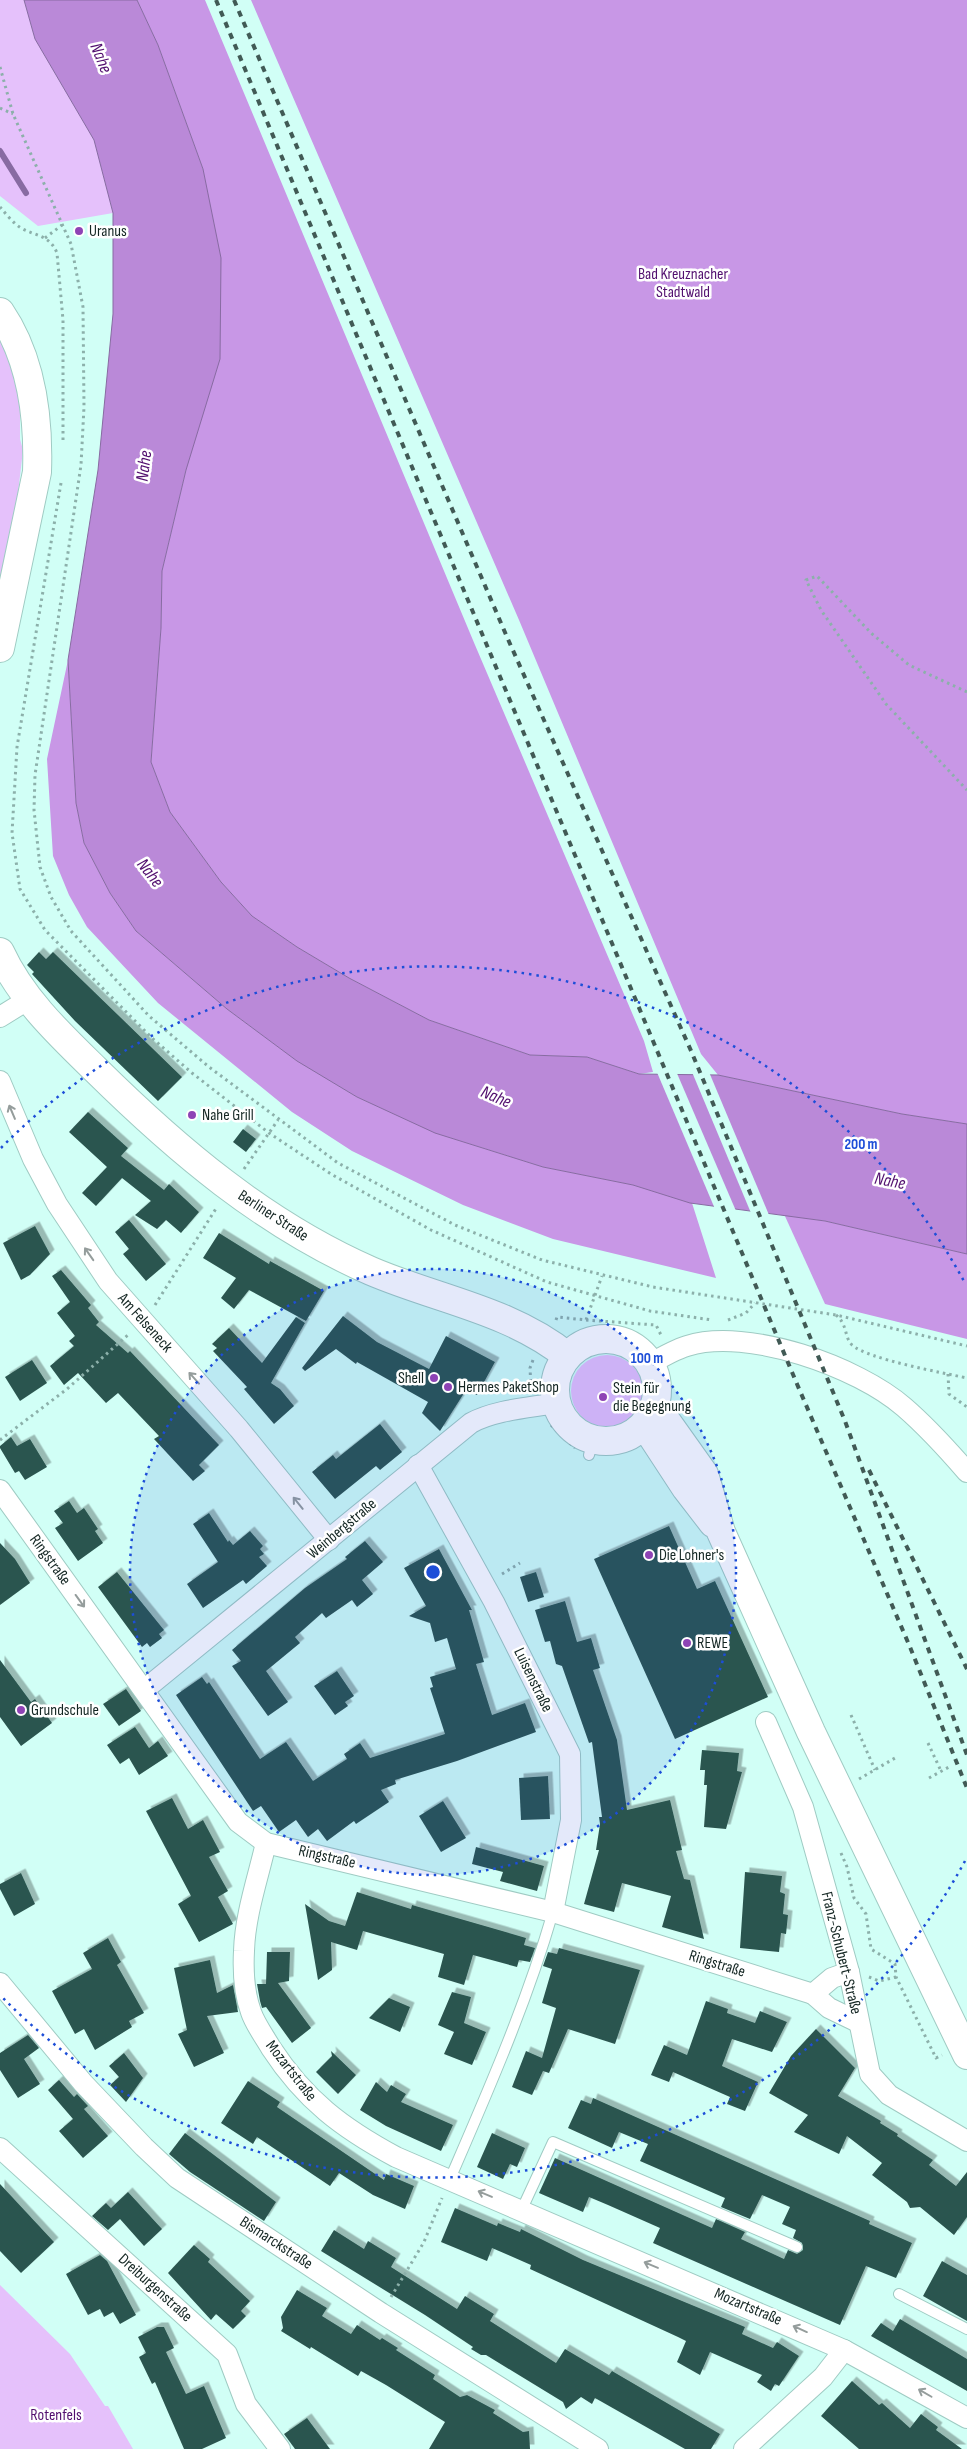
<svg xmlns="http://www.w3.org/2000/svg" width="967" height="2449" font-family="'Sofia Sans Condensed',sans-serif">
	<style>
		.green { fill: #e5c1fb }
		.forest { fill: #c897e6 }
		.water { fill: #ba89d8; stroke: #886ba2 }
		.pier { fill: #d1fff6 }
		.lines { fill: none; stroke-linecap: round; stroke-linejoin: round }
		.stream { stroke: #886ba2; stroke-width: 6 }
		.building { fill: #2c554f; filter: url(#shadow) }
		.lane-casing { stroke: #9fcbc3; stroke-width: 12 }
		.street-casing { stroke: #9fcbc3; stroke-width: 22 }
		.primary-casing { stroke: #9fcbc3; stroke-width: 30 }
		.path { stroke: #8cb0aa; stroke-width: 3; stroke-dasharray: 2.5 4; stroke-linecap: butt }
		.lane { stroke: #fff; stroke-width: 10 }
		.street { stroke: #fff; stroke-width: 20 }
		.primary { stroke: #fff; stroke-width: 28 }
		.rail { stroke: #415a55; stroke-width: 4; stroke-dasharray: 6 6; stroke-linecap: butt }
		.oneway { stroke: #959d9c }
		.ring { fill: none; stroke: #1d4ed8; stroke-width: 2.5; stroke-dasharray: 2.5 5 }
		.poi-dot { fill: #8e43b5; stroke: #fff; stroke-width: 2 }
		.labels { text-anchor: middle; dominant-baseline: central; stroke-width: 5; stroke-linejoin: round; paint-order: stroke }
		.poi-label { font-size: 16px; fill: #142623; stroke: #fff; text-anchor: start }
		.park-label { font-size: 16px; fill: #52106f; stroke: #fff }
		.street-label { font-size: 16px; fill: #142623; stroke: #fff }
		.water-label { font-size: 18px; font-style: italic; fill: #52106f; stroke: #fff }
		.centre { fill: #1d4ed8; stroke: #fff; stroke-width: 2.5 }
		.ring-label { font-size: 15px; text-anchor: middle; font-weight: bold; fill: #1d4ed8; stroke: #fff; stroke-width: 5; stroke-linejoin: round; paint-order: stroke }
	</style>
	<defs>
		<filter id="shadow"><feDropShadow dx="4.5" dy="-4.5" stdDeviation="0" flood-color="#0004"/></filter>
	</defs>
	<rect width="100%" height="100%" fill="#d1fff6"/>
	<!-- green -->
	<g class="green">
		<polygon points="0,0 24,0 35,39 94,140 113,213 38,226 0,196"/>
		<polygon points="0,335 20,384 20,439 23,450 15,519 0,601"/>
		<circle cx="607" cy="1391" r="36"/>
		<polygon points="0,2285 70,2354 105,2406 108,2406 133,2449 0,2449"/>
	</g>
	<!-- forest -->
	<g class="forest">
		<polygon points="137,0 205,0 475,645 644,1041 653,1072 639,1074 587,1057 530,1055 429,1020 349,978 297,947 252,916 221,882 170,812 151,762 161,628 162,571 186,470 203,169 158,45"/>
		<polygon points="251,0 967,0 967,1124 902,1114 718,1075 701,1054 519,620"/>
		<polygon points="68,660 76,803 84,843 110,893 136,931 227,1009 296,1060 357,1097 437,1133 543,1167 634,1185 692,1203 716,1278 553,1239 463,1205 352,1151 292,1112 158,1003 87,927 69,895 53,856 47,759"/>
		<polygon points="784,1214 825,1221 967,1254 967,1339 825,1304"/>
	</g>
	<!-- water -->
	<polygon class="water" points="24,0 137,0 158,45 203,169 221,258 220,359 186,470 162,571 161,628 151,762 170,812 221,882 252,916 297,947 349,978 429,1020 530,1055 587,1057 639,1074 718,1075 902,1114 967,1124 967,1254 825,1221 690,1203 633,1185 543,1167 435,1133 357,1097 297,1061 227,1009 136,931 110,893 84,843 76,803 68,660 98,470 113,314 113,213 94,140 35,39"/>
	<!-- pier -->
	<g class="pier">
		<polygon points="656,1070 676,1071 736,1211 715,1209"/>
		<polygon points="692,1072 709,1072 769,1215 751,1213"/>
	</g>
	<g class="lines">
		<!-- stream -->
		<polyline class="stream" points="0,151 26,193"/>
	</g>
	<!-- building -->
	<g class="building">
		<polygon points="39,952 46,959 53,952 182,1077 158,1101 75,1021 32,974 34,972 27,965"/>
		<polygon points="88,1112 128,1148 121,1156 164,1190 169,1184 199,1212 181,1233 166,1220 157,1229 135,1215 151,1201 122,1178 96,1206 82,1193 107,1167 69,1132"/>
		<polygon points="243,1129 256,1139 246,1152 233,1142"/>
		<polygon points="129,1220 166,1264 146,1281 123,1254 129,1249 115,1232"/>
		<polygon points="35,1226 50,1254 30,1275 21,1280 3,1243"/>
		<polygon points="219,1233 269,1264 270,1261 324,1291 306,1321 249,1290 234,1309 221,1298 236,1278 203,1258"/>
		<polygon points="61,1270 91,1305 88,1308 99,1322 96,1325 128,1353 130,1351 219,1445 199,1465 205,1471 193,1481 154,1439 159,1436 118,1393 106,1403 78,1373 64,1385 50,1366 74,1346 69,1341 75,1336 57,1313 70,1302 52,1276"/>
		<polygon points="343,1316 377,1342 429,1369 446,1336 495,1362 477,1395 466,1390 440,1431 422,1413 428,1402 357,1362 356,1364 336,1349 305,1371 302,1368"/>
		<polygon points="296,1317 305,1323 271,1383 280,1389 294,1406 274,1424 244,1389 247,1387 213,1351 217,1348 212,1344 229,1328 262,1363"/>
		<polygon points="32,1360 47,1383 20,1401 5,1377"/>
		<polygon points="380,1424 402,1452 380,1470 376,1466 335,1499 312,1472 333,1455 336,1459"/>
		<polygon points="11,1437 17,1446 30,1439 47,1467 25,1480 19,1471 15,1473 0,1448 0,1446"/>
		<polygon points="69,1501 77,1513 84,1508 98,1529 95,1531 103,1543 78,1561 55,1528 63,1523 54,1511"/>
		<polygon points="209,1513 228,1542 229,1540 233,1545 250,1531 263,1546 260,1549 264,1554 259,1557 267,1566 246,1584 243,1580 203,1608 187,1584 218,1562 193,1524"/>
		<polygon points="669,1526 697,1589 715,1581 768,1697 675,1739 594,1559"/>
		<polygon points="365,1541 383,1562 362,1580 373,1594 357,1607 352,1600 326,1618 322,1613 295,1637 300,1643 266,1671 288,1702 268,1716 232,1666 241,1661 232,1650 305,1588 347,1559 345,1557"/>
		<polygon points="0,1543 15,1559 30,1583 0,1605"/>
		<polygon points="439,1549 472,1610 469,1610 484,1662 476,1664 492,1715 525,1703 536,1732 457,1761 395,1780 396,1784 381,1790 389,1802 356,1824 354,1821 327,1841 318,1829 308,1837 296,1820 279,1832 261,1806 253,1811 176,1695 202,1677 207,1684 209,1682 260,1759 286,1742 313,1781 347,1759 344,1754 360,1743 370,1758 445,1734 430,1688 433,1687 430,1677 456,1669 447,1638 435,1642 430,1623 409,1616 426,1606 404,1568"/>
		<polygon points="117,1572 164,1630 159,1634 162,1638 150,1647 147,1643 142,1647 98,1587"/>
		<polygon points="536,1572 544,1597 528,1602 520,1577"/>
		<polygon points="565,1601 577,1642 591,1638 600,1668 593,1670 617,1740 627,1810 670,1800 682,1850 676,1851 684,1879 690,1880 704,1939 662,1927 671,1896 622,1883 614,1912 584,1904 599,1850 596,1850 600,1824 599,1817 602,1817 592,1742 589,1743 562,1666 556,1664 550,1641 545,1642 535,1610"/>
		<polygon points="0,1660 31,1702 35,1699 52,1723 21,1746 0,1717"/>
		<polygon points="337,1671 354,1696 345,1702 348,1706 335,1715 314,1686"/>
		<polygon points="126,1689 141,1711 119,1726 103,1704"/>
		<polygon points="135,1727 149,1748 158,1741 168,1756 139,1775 129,1758 120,1764 107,1745"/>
		<polygon points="702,1750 739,1753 737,1771 742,1772 726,1829 704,1827 707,1785 704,1785 705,1770 700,1770"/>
		<polygon points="548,1776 550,1819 521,1820 519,1778"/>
		<polygon points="172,1798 188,1829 203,1820 220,1852 209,1857 228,1891 218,1897 233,1924 199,1942 178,1904 191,1896 146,1811"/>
		<polygon points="443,1801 466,1838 441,1852 419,1816"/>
		<polygon points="476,1847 544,1866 537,1891 500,1881 503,1872 472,1864"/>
		<polygon points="745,1872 782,1876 780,1892 785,1894 783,1914 788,1915 786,1934 781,1933 779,1952 740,1948"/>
		<polygon points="21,1873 35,1904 14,1916 0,1889 0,1884"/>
		<polygon points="357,1892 411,1909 412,1905 526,1938 524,1945 535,1948 530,1962 519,1960 517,1967 473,1955 464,1985 438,1977 444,1954 363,1931 357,1950 331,1942 332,1970 318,1980 305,1904 329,1921 345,1926"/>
		<polygon points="108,1938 121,1962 117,1965 144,2013 129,2021 132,2027 95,2050 84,2029 75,2034 52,1991 92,1969 83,1953"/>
		<polygon points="559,1948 640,1970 615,2044 568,2029 549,2073 543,2071 532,2095 512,2087 526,2051 542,2058 556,2008 542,2003 552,1969 543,1966 548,1952 557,1954"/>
		<polygon points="267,1952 290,1952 289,1981 278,1983 311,2028 292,2043 266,2007 262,2008 260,2001 257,1984 266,1984"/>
		<polygon points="210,1960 217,1993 233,1985 238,2012 207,2016 224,2053 194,2067 178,2034 187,2030 174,1968"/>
		<polygon points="452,1992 471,1997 464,2023 486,2032 472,2065 444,2054 454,2032 438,2025"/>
		<polygon points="389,1998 410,2007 400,2032 369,2018"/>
		<polygon points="706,2001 728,2009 727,2013 755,2023 760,2011 787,2022 772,2052 732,2039 722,2066 758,2082 745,2111 727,2104 730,2097 673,2072 669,2082 651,2075 664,2045 687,2055"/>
		<polygon points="816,2029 855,2068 838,2096 881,2121 880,2123 898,2134 897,2136 933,2160 929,2165 956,2186 967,2172 967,2217 954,2235 920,2207 910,2208 907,2202 872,2175 882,2163 847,2136 839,2154 794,2132 808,2115 769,2093 791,2056"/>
		<polygon points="28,2035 39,2048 24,2059 40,2084 18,2098 0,2070 0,2053"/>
		<polygon points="331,2051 356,2075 338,2094 316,2072 332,2056"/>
		<polygon points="124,2053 143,2078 126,2102 110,2085 119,2077 109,2066"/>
		<polygon points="59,2080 74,2097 77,2094 88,2106 84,2109 108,2136 83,2158 59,2131 73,2119 48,2090"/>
		<polygon points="248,2081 280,2102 277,2107 384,2180 386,2174 414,2186 405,2209 373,2195 339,2173 330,2186 257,2137 253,2144 221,2123"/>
		<polygon points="376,2082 387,2092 391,2085 406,2094 401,2102 453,2125 441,2151 386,2126 360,2110"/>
		<polygon points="593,2098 870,2221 869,2224 912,2243 896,2278 866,2266 840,2325 653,2243 660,2228 608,2205 589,2197 583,2212 539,2193 555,2158 712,2228 716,2219 745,2232 741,2239 784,2259 788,2250 797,2254 803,2250 802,2243 793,2238 796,2230 782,2224 790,2207 762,2195 750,2219 721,2207 725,2198 640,2161 648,2144 619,2132 612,2148 568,2128 581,2100 591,2104"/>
		<polygon points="185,2133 276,2202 264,2221 190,2172 169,2154"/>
		<polygon points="492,2133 525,2148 517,2167 510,2164 503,2179 477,2167"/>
		<polygon points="0,2184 54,2242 21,2273 0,2251"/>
		<polygon points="128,2192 162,2229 144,2246 120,2219 108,2230 92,2216 106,2203 111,2208"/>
		<polygon points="455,2208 497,2226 498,2223 520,2232 521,2229 583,2260 745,2327 742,2334 773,2348 777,2342 799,2356 779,2386 775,2384 771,2391 757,2382 762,2375 710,2352 700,2375 677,2362 686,2341 678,2337 530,2269 531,2265 492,2248 487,2261 441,2242"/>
		<polygon points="334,2230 364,2249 368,2241 396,2258 391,2267 457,2309 465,2296 494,2314 490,2321 556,2363 565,2349 609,2375 612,2371 720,2434 711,2449 685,2449 595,2398 592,2404 581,2397 566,2409 563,2402 486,2355 481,2355 471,2349 473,2347 425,2315 321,2251"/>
		<polygon points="194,2245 210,2259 208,2262 250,2301 241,2311 246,2316 233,2329 216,2314 211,2320 168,2273"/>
		<polygon points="100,2255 107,2261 136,2315 120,2324 113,2312 104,2317 100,2309 88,2315 66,2274"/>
		<polygon points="942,2261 967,2275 967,2321 923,2296"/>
		<polygon points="297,2290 327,2308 322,2316 351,2334 357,2325 380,2340 382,2338 398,2348 396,2350 435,2375 433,2379 460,2397 467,2395 495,2410 493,2413 523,2432 529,2431 530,2449 429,2449 445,2422 386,2385 361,2371 358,2376 311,2347 310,2349 281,2331 283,2328 281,2317"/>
		<polygon points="900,2319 967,2359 967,2391 871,2336 881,2323 893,2331"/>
		<polygon points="157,2327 164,2327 174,2348 166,2352 186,2394 204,2386 226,2438 202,2449 184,2449 155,2382 152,2384 139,2357 146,2353 138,2337"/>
		<polygon points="852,2381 879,2405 882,2403 910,2428 921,2414 938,2427 936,2430 962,2449 859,2449 821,2416"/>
		<polygon points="307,2418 330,2449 295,2449 284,2434"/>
	</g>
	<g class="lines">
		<defs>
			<g id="lane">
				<polyline points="589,1455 593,1440"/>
				<path d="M450 2179C488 2091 526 2005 553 1912"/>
				<polyline points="522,2209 553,2142 797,2247"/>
				<polyline points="899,2294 967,2329"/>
			</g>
			<g id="street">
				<polyline points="0,1017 29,999"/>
				<polyline points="0,1081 33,1159 57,1204 108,1281 239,1429 329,1540"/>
				<path d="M650 1364C662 1357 674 1350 687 1346 748 1327 858 1367 904 1407 926 1426 948 1450 967 1472"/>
				<polyline points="418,1465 494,1602 570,1754 571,1820 553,1912"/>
				<polyline points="0,1490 238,1822 266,1843 553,1912 813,1994"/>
				<path d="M144 1690 471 1423C495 1410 528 1408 556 1403"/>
				<polyline points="766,1722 803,1807 849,1972 870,2074 889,2095 967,2141"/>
				<path d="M266 1843C258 1878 245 1915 244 1951 243 1970 244 1993 251 2012 255 2024 264 2036 271 2048 305 2100 342 2128 396 2157L844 2350 967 2418"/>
				<polyline points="849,1972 832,1978 813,1994 829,2008 858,2022"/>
				<polyline points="0,1983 83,2083 144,2147 177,2178 381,2313 598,2449"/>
				<polyline points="0,2148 227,2354 246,2404 280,2449"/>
				<polyline points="744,2449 823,2377 844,2350"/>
			</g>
			<g id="primary">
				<path d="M0 312C32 359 39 416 37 472L0 648"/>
				<path d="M0 952C21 998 59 1034 95 1069 177 1150 264 1224 371 1271 436 1299 510 1310 567 1356"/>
				<circle cx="606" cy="1390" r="51"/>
				<polyline points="655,1405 704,1474 721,1532 811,1732 967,2055"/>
				<polyline points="642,1427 652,1436 686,1488 713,1523"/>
			</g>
		</defs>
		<!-- lane casing -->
		<use href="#lane" class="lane-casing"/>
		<!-- street casing -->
		<use href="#street" class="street-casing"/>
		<!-- primary casing -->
		<use href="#primary" class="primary-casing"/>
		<!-- path -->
		<g class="path">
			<polyline points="0,67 13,114 71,244 83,307 84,407 81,465 35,775 34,810 40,867 51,897 71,931 149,1016 209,1067 338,1163 455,1225 542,1260 653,1287 836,1315 967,1346"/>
			<polyline points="0,108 13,114"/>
			<path d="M0 207C6 214 13 223 21 228 35 236 50 235 57 253L63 320V442"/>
			<polyline points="45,238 62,225"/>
			<polyline points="61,483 17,747 12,833 20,889 45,930 152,1038 192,1073 269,1133 331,1174 431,1230 547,1282 650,1311 712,1320"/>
			<polyline points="967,692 909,665 871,633 817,576 806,580 821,610 886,704 967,790"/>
			<polyline points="244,1169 278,1120"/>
			<polyline points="155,1305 217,1207"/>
			<path d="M836 1315C848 1325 844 1337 852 1345 867 1359 944 1373 967 1378"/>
			<polyline points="556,1320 557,1317 586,1320 602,1276"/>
			<polyline points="586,1320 656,1325 661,1335"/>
			<polyline points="728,1320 746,1313 755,1303"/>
			<polyline points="948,1374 949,1394 967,1407"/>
			<polyline points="531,1388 530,1368 533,1360"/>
			<polyline points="551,1425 575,1448"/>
			<polyline points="0,1440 67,1389 129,1334"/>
			<polyline points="605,1452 631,1449"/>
			<polyline points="502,1574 520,1563"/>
			<polyline points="851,1715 875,1770"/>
			<polyline points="928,1743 941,1771"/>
			<polyline points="929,1778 949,1767"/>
			<polyline points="859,1779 895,1758"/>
			<polyline points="841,1853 847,1867 854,1898 866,1914 871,1949 895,1964 896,1977 936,2058 942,2055"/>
			<polyline points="869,1977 879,1981 896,1977"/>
			<polyline points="391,2297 424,2242 442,2198"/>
		</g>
		<!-- lane -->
		<use href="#lane" class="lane"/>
		<!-- street -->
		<use href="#street" class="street"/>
		<!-- primary -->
		<use href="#primary" class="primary"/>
		<!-- rail -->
		<g class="rail">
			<polyline points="216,0 797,1384 910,1647 967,1788"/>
			<polyline points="234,0 507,637 692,1053 845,1421 967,1755"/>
			<polyline points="869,1470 967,1669"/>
		</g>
	</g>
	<!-- one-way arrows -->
	<defs><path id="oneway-shaft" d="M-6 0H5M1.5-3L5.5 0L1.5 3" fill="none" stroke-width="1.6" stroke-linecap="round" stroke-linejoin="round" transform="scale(1.25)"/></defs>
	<g class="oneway">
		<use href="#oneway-shaft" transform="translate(12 1112) rotate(-113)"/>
		<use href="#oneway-shaft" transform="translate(89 1254) rotate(-125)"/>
		<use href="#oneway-shaft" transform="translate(194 1378) rotate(-132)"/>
		<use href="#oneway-shaft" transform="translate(298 1503) rotate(-129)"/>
		<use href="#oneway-shaft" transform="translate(80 1601) rotate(54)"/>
		<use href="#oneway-shaft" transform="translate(485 2194) rotate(-157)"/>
		<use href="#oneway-shaft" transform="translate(651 2265) rotate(-157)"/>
		<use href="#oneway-shaft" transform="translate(800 2329) rotate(-156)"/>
		<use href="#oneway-shaft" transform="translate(925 2393) rotate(-150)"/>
	</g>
	<!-- distance rings -->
	<circle cx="433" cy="1572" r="303" fill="#1d4ed8" fill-opacity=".12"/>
	<g class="ring">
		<circle cx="433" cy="1572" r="303"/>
		<path d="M965 1861A605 605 0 0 1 1 1996M1 1148A605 605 0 0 1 965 1283"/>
	</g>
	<!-- markers -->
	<g class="poi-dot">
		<circle cx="79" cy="231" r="5"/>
		<circle cx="192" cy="1115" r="5"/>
		<circle cx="434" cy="1378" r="5"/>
		<circle cx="448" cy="1387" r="5"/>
		<circle cx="603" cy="1397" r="5"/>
		<circle cx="649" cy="1555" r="5"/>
		<circle cx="687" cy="1643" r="5"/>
		<circle cx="21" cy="1710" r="5"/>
	</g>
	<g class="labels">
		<!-- poi labels -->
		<g class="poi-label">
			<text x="89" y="231">Uranus</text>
			<text x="202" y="1115">Nahe Grill</text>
			<text x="424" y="1378" text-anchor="end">Shell</text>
			<text x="458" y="1387">Hermes PaketShop</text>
			<text x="613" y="1388">Stein für<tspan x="613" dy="18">die Begegnung</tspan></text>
			<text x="659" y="1555">Die Lohner's</text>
			<text x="697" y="1643">REWE</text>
			<text x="31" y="1710">Grundschule</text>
		</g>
		<!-- park labels -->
		<g class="park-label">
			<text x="683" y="274">Bad Kreuznacher<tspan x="683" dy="18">Stadtwald</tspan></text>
			<text x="56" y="2415">Rotenfels</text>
		</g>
		<!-- street labels -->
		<g class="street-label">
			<text transform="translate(273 1216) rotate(33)">Berliner Straße</text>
			<text transform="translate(145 1323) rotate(48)">Am Felseneck</text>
			<text transform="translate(342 1529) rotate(-40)">Weinbergstraße</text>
			<text transform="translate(50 1560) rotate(54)">Ringstraße</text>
			<text transform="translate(533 1680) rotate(64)">Luisenstraße</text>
			<text transform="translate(327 1857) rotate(13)">Ringstraße</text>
			<text transform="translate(841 1953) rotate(76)">Franz-Schubert-Straße</text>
			<text transform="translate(717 1964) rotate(17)">Ringstraße</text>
			<text transform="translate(291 2071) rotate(52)">Mozartstraße</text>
			<text transform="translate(276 2243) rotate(33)">Bismarckstraße</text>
			<text transform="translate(155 2288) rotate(42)">Dreiburgenstraße</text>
			<text transform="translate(748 2307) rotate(23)">Mozartstraße</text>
		</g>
		<!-- water labels -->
		<g class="water-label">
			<text transform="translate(101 58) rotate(68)">Nahe</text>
			<text transform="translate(144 466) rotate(-83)">Nahe</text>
			<text transform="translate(150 873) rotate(52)">Nahe</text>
			<text transform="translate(496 1097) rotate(23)">Nahe</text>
			<text transform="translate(890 1181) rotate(11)">Nahe</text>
		</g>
	</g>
	<circle cx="433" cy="1572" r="8" class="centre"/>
	<g class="ring-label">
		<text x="861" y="1149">200 m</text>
		<text x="647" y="1363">100 m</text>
	</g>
</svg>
